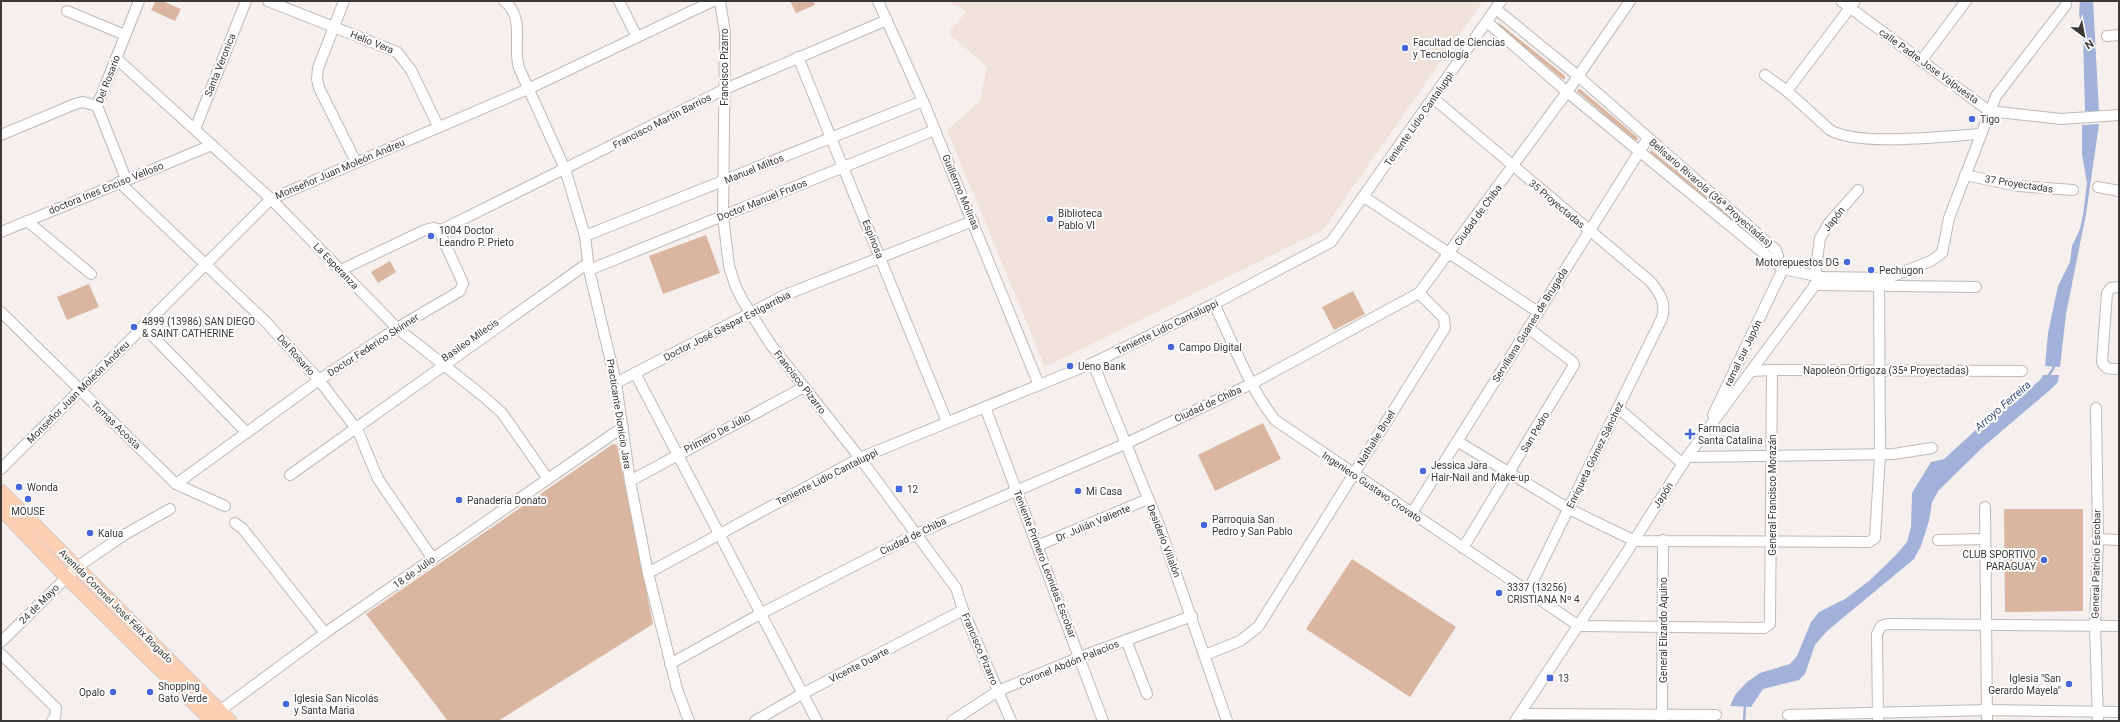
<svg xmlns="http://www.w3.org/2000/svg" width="2120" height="722" font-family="Roboto,sans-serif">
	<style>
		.built { fill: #eee2db }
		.green { fill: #dab59f }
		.water { fill: #a2b1d9 }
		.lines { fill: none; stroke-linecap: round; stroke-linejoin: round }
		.stream { stroke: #a2b1d9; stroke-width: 2.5 }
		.minor-casing { stroke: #bebab7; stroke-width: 12 }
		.major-casing { stroke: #d0cfcf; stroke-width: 15 }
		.minor { stroke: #fff; stroke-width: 10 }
		.major { stroke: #fecfb2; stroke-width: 13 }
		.poi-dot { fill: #4867da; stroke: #fff; stroke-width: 1.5 }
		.labels { text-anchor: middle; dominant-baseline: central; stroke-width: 4; stroke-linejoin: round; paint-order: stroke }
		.street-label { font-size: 10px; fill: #3a3837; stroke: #fff }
		.poi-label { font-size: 10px; fill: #3a3837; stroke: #fff; text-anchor: start }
		.water-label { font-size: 11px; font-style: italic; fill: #3a4b7f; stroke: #fff }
	</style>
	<rect width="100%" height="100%" fill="#f5f0ed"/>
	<!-- built -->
	<polygon class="built" points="949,1 1483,1 1323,230 1045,367 947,130 980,101 987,67 948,33 966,12"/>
	<!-- green -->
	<g class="green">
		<polygon points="156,1 162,1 181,9 175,21 151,10"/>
		<polygon points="790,1 813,1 815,5 796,13"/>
		<polygon points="1499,23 1565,76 1565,79 1562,79 1499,26"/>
		<polygon points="1580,89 1637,137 1638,140 1634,140 1578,92 1577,90"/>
		<polygon points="1651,150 1775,253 1772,256 1650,153"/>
		<polygon points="706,235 720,273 663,294 649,256"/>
		<polygon points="390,261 396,272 378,283 371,272"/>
		<polygon points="89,284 99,307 67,320 57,297"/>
		<polygon points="1353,291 1365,314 1334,330 1322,307"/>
		<polygon points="1263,423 1281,459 1215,491 1198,455"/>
		<polygon points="613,444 617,445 653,624 498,721 448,721 366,614"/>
		<polygon points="2004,509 2083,509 2083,611 2005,612"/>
		<polygon points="1352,559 1456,627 1410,697 1306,629"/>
	</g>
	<!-- water -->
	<g class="water">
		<polygon points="2080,1 2093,1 2099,111 2085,111 2083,36 2079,14"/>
		<polygon points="2099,124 2086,214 2066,314 2060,367 2045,366 2048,333 2058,286 2070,262 2072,246 2080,229 2083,215 2087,183 2082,154 2082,125"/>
		<polygon points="2043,375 2059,375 2058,382 2050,390 1983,447 1939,490 1932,502 1929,521 1921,546 1914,559 1827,631 1815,645 1805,674 1799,680 1763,689 1751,707 1730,706 1735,695 1747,682 1760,673 1790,664 1797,656 1811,622 1819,612 1845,599 1869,581 1896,555 1907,542 1911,527 1912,493 1931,462 1944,459 1978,428 1995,418 2040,380"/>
	</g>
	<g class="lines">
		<!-- stream -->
		<g class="stream">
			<polyline points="2047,378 2053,369 2054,365"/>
			<polyline points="1744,721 1745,705"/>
		</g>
		<defs>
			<g id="minor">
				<polyline points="268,1 397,52 411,70 438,126"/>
				<polyline points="344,1 318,68 317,79 319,88 356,162"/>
				<path d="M504 1C526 18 512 45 519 68L565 169 585 236 589 270 616 383 630 481 648 573 677 689 689 721"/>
				<polyline points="619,1 637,37"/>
				<polyline points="720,1 725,33 723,216 729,266 735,285 743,301 771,345 860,458 956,588 963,610 1011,721"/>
				<polyline points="878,1 923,101 1039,385"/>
				<polyline points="1841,1 1989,111 2061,119 2119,115"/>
				<polyline points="1496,9 1578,76 1776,250 1778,256 1775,262"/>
				<polyline points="67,11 125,35"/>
				<polyline points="1487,22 1567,92 1783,269 1821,277 1888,278 1931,261 1942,253 1949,218 1996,96 2066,5"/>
				<polyline points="2107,36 2119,35"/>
				<polyline points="798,57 947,422"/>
				<polyline points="116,58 271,199 397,328 483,396 502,413 548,479"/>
				<polyline points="1921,61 1966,1"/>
				<path d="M1765 75 1787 91 1830 130C1860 147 1944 136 1981 134"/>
				<polyline points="1787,91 1855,1"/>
				<path d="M1433 98 1651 282C1661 295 1666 303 1662 318L1528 591"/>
				<polyline points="195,129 246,1"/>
				<polyline points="1,135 75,104 83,102 97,106"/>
				<polyline points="1965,175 2018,186 2073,190"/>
				<polyline points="126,179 97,106 139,1"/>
				<polyline points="119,182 265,321 319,380 358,431 378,479 433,559"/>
				<polyline points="2098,187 2119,191"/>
				<polyline points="1364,197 1538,312"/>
				<polyline points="27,221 91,274"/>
				<polyline points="441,230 725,89 887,20"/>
				<polyline points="1,232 212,145"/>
				<polyline points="585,236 923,101"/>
				<polyline points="341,270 425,230 434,228 441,230"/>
				<polyline points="589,270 935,130"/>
				<polyline points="1815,275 1820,238 1829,223 1858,190"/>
				<polyline points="1814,285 1976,287"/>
				<path d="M2119 287 2111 288 2107 293 2102 362C2106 370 2111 369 2119 369"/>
				<path d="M1214 304C1233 342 1248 386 1275 420L1579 626"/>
				<polyline points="1,312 176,484 225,506"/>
				<polyline points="143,326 247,433"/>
				<polyline points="1093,363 1159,525 1227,721"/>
				<polyline points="1751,371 1772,370 2022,371"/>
				<polyline points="635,373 817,721"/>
				<polyline points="616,383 785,295 973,221"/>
				<polyline points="985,407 1103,721"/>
				<polyline points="1618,408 1683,464"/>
				<polyline points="2096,408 2098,539 2095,626 2098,721"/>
				<polyline points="1713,415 1783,269"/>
				<polyline points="1457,441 1569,509 1635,541 1869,542 1875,538 1880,455 1879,278"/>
				<polyline points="1687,457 1894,454 1932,448"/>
				<polyline points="1,469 271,199 528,89 713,1"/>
				<polyline points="290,475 588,263"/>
				<polyline points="630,481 804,387"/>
				<polyline points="176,484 319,380 397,328 460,291 463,283 441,235 441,230"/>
				<polyline points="1985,507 1987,721"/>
				<polyline points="1412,513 1648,138"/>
				<polyline points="235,523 242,528 325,633"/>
				<polyline points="2098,539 2119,540"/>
				<polyline points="1938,540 1985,539"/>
				<polyline points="1037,546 1148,499"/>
				<polyline points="1463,548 1574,365 1573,362 1528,328"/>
				<polyline points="648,573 860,458 1093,363 1214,304 1331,242 1501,1"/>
				<polyline points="1579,626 1764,628 1770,624 1772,370"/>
				<polyline points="1126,640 1147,694"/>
				<polyline points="1,642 77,567 124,535 170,509"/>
				<polyline points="1,654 56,708 55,717 52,721"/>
				<polyline points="1205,655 1240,641 1258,627 1445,328 1444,318 1419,293"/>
				<polyline points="670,664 760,614 916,534 1125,444 1253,383 1419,293 1567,92 1630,1"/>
				<polyline points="1520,714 1716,715"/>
				<polyline points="214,715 325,633 623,427"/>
				<polyline points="1788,715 1987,710 2119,712"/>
				<polyline points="755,721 802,694 963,610"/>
				<polyline points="952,721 998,691 1080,657 1192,616"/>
				<polyline points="1515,721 1625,555 1687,457 1821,277"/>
				<polyline points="1662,721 1663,540"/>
				<polyline points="1878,721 1877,634 1881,626 1888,624 2119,626"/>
			</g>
			<g id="major">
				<polyline points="1,491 230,721"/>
				<polyline points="1,509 66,577 212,721"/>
			</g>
		</defs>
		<!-- minor casing -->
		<use href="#minor" class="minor-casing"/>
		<!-- major casing -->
		<use href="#major" class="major-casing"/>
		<!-- minor -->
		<use href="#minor" class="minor"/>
		<!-- major -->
		<use href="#major" class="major"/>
	</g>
	<!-- markers -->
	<g class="poi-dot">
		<circle cx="1405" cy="48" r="4"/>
		<circle cx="1972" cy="119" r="4"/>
		<circle cx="1050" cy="219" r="4"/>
		<circle cx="431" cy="236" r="4"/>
		<circle cx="1847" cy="262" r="4"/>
		<circle cx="1871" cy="270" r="4"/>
		<circle cx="134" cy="327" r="4"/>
		<circle cx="1171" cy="347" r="4"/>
		<circle cx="1070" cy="366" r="4"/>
		<path d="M1688 428h4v4h4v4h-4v4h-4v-4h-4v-4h4z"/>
		<circle cx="1423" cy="471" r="4"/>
		<circle cx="19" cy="487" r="4"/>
		<rect x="895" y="485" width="8" height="8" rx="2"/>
		<circle cx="1078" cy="491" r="4"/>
		<circle cx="28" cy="499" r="4"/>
		<circle cx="459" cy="500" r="4"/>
		<circle cx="1204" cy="525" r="4"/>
		<circle cx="90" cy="533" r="4"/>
		<circle cx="2044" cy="560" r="4"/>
		<circle cx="1499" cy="593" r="4"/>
		<rect x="1546" y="674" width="8" height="8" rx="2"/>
		<circle cx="2069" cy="684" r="4"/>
		<circle cx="113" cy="692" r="4"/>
		<circle cx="150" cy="692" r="4"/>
		<circle cx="286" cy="704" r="4"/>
	</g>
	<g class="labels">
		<!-- street labels -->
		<g class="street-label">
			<text transform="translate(372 42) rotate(22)">Helio Vera</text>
			<text transform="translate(220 65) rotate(-68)">Santa Veronica</text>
			<text transform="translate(1929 66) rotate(36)">calle Padre Jose Valpuesta</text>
			<text transform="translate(724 67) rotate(-90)">Francisco Pizarro</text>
			<text transform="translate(108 79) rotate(-69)">Del Rosario</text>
			<text transform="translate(1419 119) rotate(-55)">Teniente Lidio Cantaluppi</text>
			<text transform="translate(662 121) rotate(-27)">Francisco Martín Barrios</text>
			<text transform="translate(340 169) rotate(-23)">Monseñor Juan Moleón Andreu</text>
			<text transform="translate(754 169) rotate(-22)">Manuel Miltos</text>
			<text transform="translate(2019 184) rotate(9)">37 Proyectadas</text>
			<text transform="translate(106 188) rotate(-22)">doctora Ines Enciso Velloso</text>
			<text transform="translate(961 192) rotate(67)">Guillermo Molinas</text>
			<text transform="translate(1711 193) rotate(41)">Belisario Rivarola (36ª Proyectadas)</text>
			<text transform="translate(762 200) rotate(-22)">Doctor Manuel Frutos</text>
			<text transform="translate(1557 204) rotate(40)">35 Proyectadas</text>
			<text transform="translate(1478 215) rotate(-54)">Ciudad de Chiba</text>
			<text transform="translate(1834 219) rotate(-52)">Japón</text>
			<text transform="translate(873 239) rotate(68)">Espinosa</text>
			<text transform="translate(336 266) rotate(46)">La Esperanza</text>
			<text transform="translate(1530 325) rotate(-58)">Serviliana Guanes de Brugada</text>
			<text transform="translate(727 326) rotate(-27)">Doctor José Gaspar Estigarribia</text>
			<text transform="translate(1167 327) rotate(-26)">Teniente Lidio Cantaluppi</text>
			<text transform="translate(470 340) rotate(-35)">Basileo Milecis</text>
			<text transform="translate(373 345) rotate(-33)">Doctor Federico Skinner</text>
			<text transform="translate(1743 353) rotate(-64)">ramal sur Japón</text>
			<text transform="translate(296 355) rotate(48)">Del Rosario</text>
			<text x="1886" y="370">Napoleón Ortigoza (35ª Proyectadas)</text>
			<text transform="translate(800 382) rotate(52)">Francisco Pizarro</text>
			<text transform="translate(78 392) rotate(-45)">Monseñor Juan Moleón Andreu</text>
			<text transform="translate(1208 404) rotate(-25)">Ciudad de Chiba</text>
			<text transform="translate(619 414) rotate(81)">Practicante Dionicio Jara</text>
			<text transform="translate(116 425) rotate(44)">Tomas Acosta</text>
			<text transform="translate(1535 432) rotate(-59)">San Pedro</text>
			<text transform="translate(717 433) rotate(-28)">Primero De Julio</text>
			<text transform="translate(1376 438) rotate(-58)">Nathalie Bruel</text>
			<text transform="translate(1595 455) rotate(-64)">Enriqueta Gómez Sánchez</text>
			<text transform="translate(827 477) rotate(-27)">Teniente Lidio Cantaluppi</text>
			<text transform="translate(1372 487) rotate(34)">Ingeniero Gustavo Crovato</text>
			<text transform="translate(1663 495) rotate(-58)">Japón</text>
			<text transform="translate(1772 495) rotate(-90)">General Francisco Morazán</text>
			<text transform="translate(1093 523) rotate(-23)">Dr. Julián Valiente</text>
			<text transform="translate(913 536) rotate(-26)">Ciudad de Chiba</text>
			<text transform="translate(1164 541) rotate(69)">Desiderio Villalón</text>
			<text transform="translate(1045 564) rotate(69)">Teniente Primero Leonidas Escobar</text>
			<text transform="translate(2096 564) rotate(-89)">General Patricio Escobar</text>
			<text transform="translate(414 572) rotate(-35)">18 de Julio</text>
			<text transform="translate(39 604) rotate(-45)">24 de Mayo</text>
			<text transform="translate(116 606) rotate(45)">Avenida Coronel José Félix Bogado</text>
			<text transform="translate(1663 630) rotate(-90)">General Elizardo Aquino</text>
			<text transform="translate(980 649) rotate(67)">Francisco Pizarro</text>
			<text transform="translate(1069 663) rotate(-22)">Coronel Abdón Palacios</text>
			<text transform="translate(859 665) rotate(-27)">Vicente Duarte</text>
		</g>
		<!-- poi labels -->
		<g class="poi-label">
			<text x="1413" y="42">Facultad de Ciencias<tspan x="1413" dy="12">y Tecnología</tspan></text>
			<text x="1980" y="119">Tigo</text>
			<text x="1058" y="213">Biblioteca<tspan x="1058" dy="12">Pablo VI</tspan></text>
			<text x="439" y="230">1004 Doctor<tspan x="439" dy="12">Leandro P. Prieto</tspan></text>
			<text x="1839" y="262" text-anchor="end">Motorepuestos DG</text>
			<text x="1879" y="270">Pechugon</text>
			<text x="142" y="321">4899 (13986) SAN DIEGO<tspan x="142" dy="12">&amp; SAINT CATHERINE</tspan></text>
			<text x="1179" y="347">Campo Digital</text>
			<text x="1078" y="366">Ueno Bank</text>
			<text x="1698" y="428">Farmacia<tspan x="1698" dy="12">Santa Catalina</tspan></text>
			<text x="1431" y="465">Jessica Jara<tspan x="1431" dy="12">Hair-Nail and Make-up</tspan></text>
			<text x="27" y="487">Wonda</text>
			<text x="907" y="489">12</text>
			<text x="1086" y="491">Mi Casa</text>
			<text x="467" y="500">Panadería Donato</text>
			<text x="28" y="511" text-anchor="middle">MOUSE</text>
			<text x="1212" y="519">Parroquia San<tspan x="1212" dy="12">Pedro y San Pablo</tspan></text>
			<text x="98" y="533">Kalua</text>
			<text x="2036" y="554" text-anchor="end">CLUB SPORTIVO<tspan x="2036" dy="12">PARAGUAY</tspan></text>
			<text x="1507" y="587">3337 (13256)<tspan x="1507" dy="12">CRISTIANA Nº 4</tspan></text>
			<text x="1558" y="678">13</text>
			<text x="2061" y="678" text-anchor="end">Iglesia "San<tspan x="2061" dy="12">Gerardo Mayela"</tspan></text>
			<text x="158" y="686">Shopping<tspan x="158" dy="12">Gato Verde</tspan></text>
			<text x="105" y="692" text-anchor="end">Opalo</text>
			<text x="294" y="698">Iglesia San Nicolás<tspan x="294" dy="12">y Santa Maria</tspan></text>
		</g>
		<!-- water labels -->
		<g class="water-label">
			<text transform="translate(2003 406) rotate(-41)">Arroyo Ferreira</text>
		</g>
	</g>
	<!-- border -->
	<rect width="2120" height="722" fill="none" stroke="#3a3837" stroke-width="4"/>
	<!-- north arrow -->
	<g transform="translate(2084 36) rotate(148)" stroke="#ffffff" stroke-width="3" paint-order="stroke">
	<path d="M0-3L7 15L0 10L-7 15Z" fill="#3a3837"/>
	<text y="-6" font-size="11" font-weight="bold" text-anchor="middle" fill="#3a3837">N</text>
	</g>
</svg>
